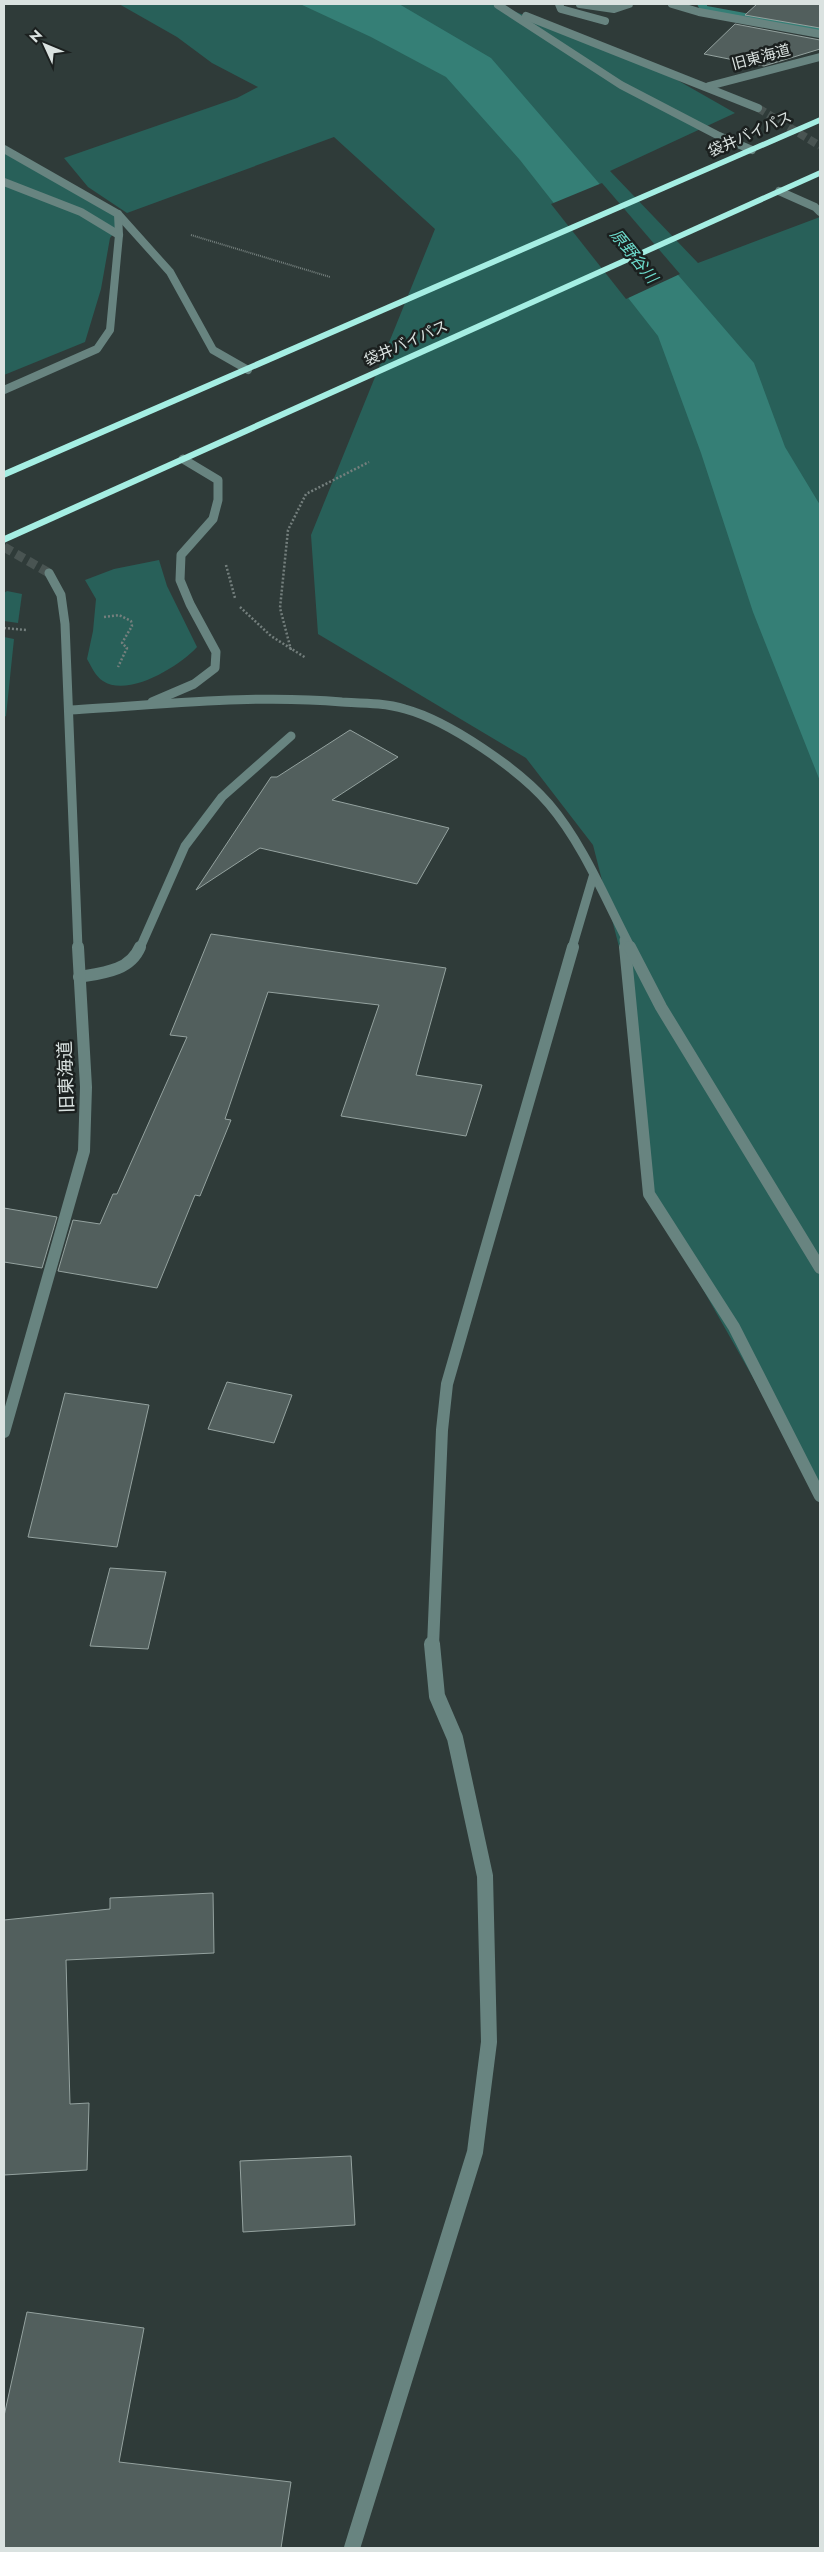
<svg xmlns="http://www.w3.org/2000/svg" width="824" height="2552" font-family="Jost,'Noto Sans JP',sans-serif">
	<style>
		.green { fill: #286059 }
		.water { fill: #357f76 }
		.pier { fill: #2f3b39 }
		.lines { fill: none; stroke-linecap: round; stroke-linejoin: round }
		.stream { fill: #357f76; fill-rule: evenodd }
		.building { fill: #525f5d; stroke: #94a29f }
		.minor-tunnel-far1 { stroke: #495452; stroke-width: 8; stroke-dasharray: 8 4; stroke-linecap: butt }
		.minor-tunnel { stroke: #495452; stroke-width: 9; stroke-dasharray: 9 5; stroke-linecap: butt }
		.path-far1 { stroke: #747f7d; stroke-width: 2; stroke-dasharray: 1 1; stroke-linecap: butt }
		.path { stroke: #747f7d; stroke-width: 2.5; stroke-dasharray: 2 2; stroke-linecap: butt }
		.minor-far3 { stroke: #688480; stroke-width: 8 }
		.minor-far2 { stroke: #688480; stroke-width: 9 }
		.minor-far1 { stroke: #688480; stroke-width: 12 }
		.minor { stroke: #688480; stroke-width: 16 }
		.highway { fill: #a5eee3; fill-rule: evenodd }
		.labels { text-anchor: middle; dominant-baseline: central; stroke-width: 5; stroke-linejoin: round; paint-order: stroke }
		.far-street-label { font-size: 15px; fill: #dae2e0; stroke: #1b201f }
		.far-water-label { font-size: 16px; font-style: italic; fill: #6ddccd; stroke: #1b201f }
		.street-label { font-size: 18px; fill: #dae2e0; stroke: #1b201f }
	</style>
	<rect width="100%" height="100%" fill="#2f3b39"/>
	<!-- green -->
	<g class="green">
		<polygon points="119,4 495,4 642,60 735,113 610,171 698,263 820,217 820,1496 649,1194 628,982 593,845 526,758 318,634 311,535 435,229 334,137 127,213 88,187 64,158 237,98 258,87 212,63 177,37"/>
		<polygon points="4,153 124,220 110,238 101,289 85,342 4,375"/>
		<path d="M159 560 167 586 197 647C180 666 128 698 103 681 96 677 91 666 87 659L93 631 96 599 85 580 114 569Z"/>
		<polygon points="7,591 22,594 18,623 4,621 4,593"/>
		<polygon points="4,637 14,639 6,716 4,717"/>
	</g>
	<!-- water -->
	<polygon class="water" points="300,4 399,4 491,58 754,363 785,447 820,505 820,781 753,612 701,453 658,336 520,160 446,77 371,37"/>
	<!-- pier -->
	<polygon class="pier" points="602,183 680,274 626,299 551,204"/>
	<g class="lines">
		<!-- stream -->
		<polygon class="stream" points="697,4 707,4 707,6 820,27 820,33 703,11 700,10"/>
	</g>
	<!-- building -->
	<g class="building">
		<polygon points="757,4 820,4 820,28 745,15"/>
		<polygon points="735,24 820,40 820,49 764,66 704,54"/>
		<polygon points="350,730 398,757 332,800 449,828 417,884 260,848 196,890 271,777 277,777"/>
		<polygon points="211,934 446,968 416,1075 482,1085 466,1136 341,1116 379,1005 268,992 225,1119 231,1120 200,1196 195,1195 157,1288 58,1271 73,1220 100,1224 113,1194 117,1194 187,1037 170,1035"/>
		<polygon points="4,1208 57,1217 42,1268 4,1262"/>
		<polygon points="227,1382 292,1395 274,1443 208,1429"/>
		<polygon points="65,1393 149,1405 117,1547 28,1537"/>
		<polygon points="110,1568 166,1572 148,1649 90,1646"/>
		<polygon points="213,1893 214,1953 66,1960 70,2104 89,2103 87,2170 4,2175 4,1920 110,1909 110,1898"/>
		<polygon points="351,2156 355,2225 243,2232 240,2161"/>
		<polygon points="27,2312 144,2328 119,2462 291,2482 281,2548 4,2548 4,2416"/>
	</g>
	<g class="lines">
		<!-- minor-tunnel-far1 -->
		<polyline class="minor-tunnel-far1" points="758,108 820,146"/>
		<!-- minor-tunnel -->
		<polyline class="minor-tunnel" points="4,547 49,573"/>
		<!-- path-far1 -->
		<polyline class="path-far1" points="191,235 330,277"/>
		<!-- path -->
		<g class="path">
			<polyline points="226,565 235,598"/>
			<polyline points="240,607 271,636 306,658"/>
			<polyline points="104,617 119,615 131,621 132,626 122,643 127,648 118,667"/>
			<polyline points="4,628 26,630"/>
			<polyline points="291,650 280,608 288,530 306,494 369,462"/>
		</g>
		<!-- minor-far3 -->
		<g class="minor-far3">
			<polyline points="559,4 561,9 605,21"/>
			<polyline points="580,4 614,9 629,4"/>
			<polyline points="672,4 699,12 820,34"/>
			<polyline points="498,5 621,85 719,136 752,150"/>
			<polyline points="526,16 758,108"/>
			<polyline points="709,86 820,57"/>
			<polyline points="4,149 118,214 170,272 213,350 248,370"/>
			<polyline points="4,182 81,212 119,235"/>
			<polyline points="779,191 815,207 820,212"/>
			<polyline points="4,390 97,349 110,330 119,235 118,214"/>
		</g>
		<!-- minor-far2 -->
		<g class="minor-far2">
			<polyline points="49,573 61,595 65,624 78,948"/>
			<polyline points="152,702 194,684 215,668 216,652 190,604 180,580 181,555 213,519 218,500 218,480 183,459"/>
			<path d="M70 710C160 705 252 694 342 702 363 703 385 703 405 709 449 721 519 769 549 804 584 845 606 901 631 948"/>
			<polyline points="624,940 625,948"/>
			<polyline points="140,948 185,846 222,797 291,736"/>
			<polyline points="572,948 593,877"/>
		</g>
		<!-- minor-far1 -->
		<g class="minor-far1">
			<polyline points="625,947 649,1194 734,1327 820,1496"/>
			<polyline points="630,947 661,1007 820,1268"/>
			<path d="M79 977C103 973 130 971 140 947"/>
			<polyline points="4,1432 84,1151 86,1087 78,947"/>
			<polyline points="433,1646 442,1430 447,1384 573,947"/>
		</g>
		<!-- minor -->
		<polyline class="minor" points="352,2548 475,2152 489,2042 485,1876 455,1738 437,1696 432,1644"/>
		<!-- highway -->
		<g class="highway">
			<polygon points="820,117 820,123 4,478 4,471"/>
			<polygon points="820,170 820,176 4,543 4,536"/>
		</g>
	</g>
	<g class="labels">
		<!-- far-street labels -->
		<g class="far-street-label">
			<text transform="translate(761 57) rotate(-15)">旧東海道</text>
			<text transform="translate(750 134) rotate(-24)">袋井バイパス</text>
			<text transform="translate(406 343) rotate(-24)">袋井バイパス</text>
		</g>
		<!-- far-water labels -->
		<g class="far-water-label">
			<text transform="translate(634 256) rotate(51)">原野谷川</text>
		</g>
		<!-- street labels -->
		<g class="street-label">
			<text transform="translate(66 1077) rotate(-92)">旧東海道</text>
		</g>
	</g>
	<!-- border -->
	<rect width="824" height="2552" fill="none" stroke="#dae2e0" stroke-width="10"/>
	<!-- north arrow -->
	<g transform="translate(45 45) rotate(314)" stroke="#1b201f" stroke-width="4" paint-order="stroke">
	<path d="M0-4L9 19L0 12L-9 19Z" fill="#dae2e0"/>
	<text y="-8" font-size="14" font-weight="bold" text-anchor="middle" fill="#dae2e0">N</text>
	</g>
</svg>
